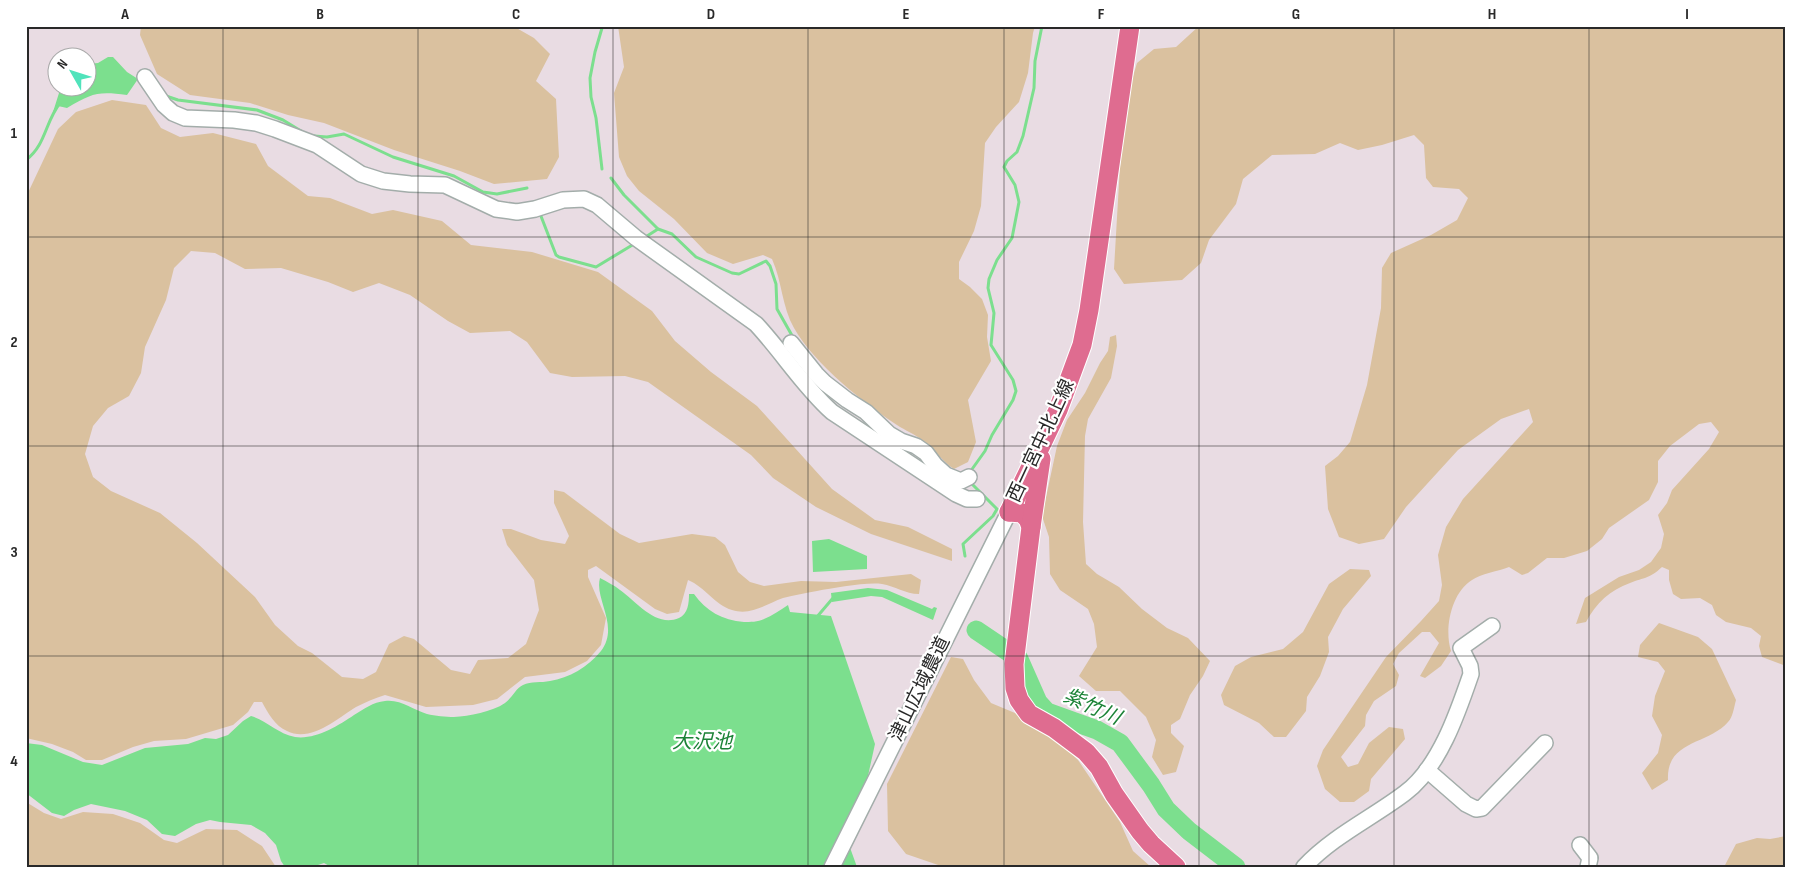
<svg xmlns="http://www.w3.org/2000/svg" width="1812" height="893" font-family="'Sofia Sans Condensed','Noto Sans JP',sans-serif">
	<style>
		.green { fill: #dac19f }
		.water { fill: #7cdf8e }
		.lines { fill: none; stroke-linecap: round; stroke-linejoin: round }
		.stream { stroke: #7cdf8e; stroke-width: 3 }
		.river { stroke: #7cdf8e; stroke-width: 19 }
		.minor-casing { stroke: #a3adaa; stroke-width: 18 }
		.major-casing { stroke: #fff; stroke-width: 21 }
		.minor { stroke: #fff; stroke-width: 15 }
		.major { stroke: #df6c90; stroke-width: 19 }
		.grid { fill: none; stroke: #292929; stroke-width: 1; stroke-opacity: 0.55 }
		.labels { text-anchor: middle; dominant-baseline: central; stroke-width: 4.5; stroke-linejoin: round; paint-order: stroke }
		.street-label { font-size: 19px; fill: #292929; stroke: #fff }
		.water-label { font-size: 20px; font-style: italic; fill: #1c8337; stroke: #fff }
		.neatline { fill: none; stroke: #292929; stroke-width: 2 }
		.grid-label { font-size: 16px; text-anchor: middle; font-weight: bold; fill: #292929 }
	</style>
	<rect width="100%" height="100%" fill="#e9dce3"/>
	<!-- green -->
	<g class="green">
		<polygon points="141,26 513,26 534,38 550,54 536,81 556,99 559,157 547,179 494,184 460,171 394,150 324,123 288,115 250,103 190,95 157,74 140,35"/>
		<path d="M618 26H1035L1033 33 1028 73 1019 102 996 127 985 143 981 206 974 231 959 262V279L970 287 982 299 988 315 987 337 991 361 968 400 976 442 968 462 954 469C943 462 936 451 926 443 918 436 909 432 900 427 865 404 815 365 794 328 782 307 782 281 772 259L763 255 733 264 707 253 674 219 639 191 627 176 619 157 614 93 624 67Z"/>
		<path d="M1199 26H1786V666L1762 657 1759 646 1761 636 1751 628 1726 622 1716 615 1712 605 1700 598 1681 599 1673 594 1669 580V570L1662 567C1649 579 1645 577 1630 583 1610 590 1596 603 1586 622L1576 624 1585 598 1619 577 1639 570 1651 562 1661 548 1664 534 1658 515 1667 503 1672 490 1709 449 1719 432 1711 422 1699 424 1670 446 1658 461V482L1649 500 1609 528 1602 539 1587 551 1564 558H1547L1528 573 1522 575 1509 567C1499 571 1480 574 1472 580 1451 593 1444 629 1451 651L1441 666 1425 678 1420 676 1439 643 1430 632H1422L1399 653 1393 664 1399 675 1396 686 1374 701 1366 715 1365 726 1341 757 1348 767 1358 764 1369 743 1389 727 1403 729 1405 739 1371 779 1369 791 1354 802H1340L1325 789 1317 766 1323 750 1386 657 1421 621 1439 601 1442 585 1438 555 1446 527 1463 499 1533 422 1529 409 1501 419 1458 450 1406 507 1384 539 1359 544 1339 537 1328 509 1325 466 1338 456 1350 442 1367 385 1381 308 1382 268 1391 253 1431 235 1457 220 1468 198 1459 189 1433 187 1426 178 1424 145 1414 135 1382 145 1358 150 1340 143 1315 154 1272 155 1243 179 1236 204 1209 240 1201 263 1182 280 1124 284 1114 269 1120 166 1128 93 1137 63 1154 49 1176 47Z"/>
		<path d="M112 100 146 105 161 128 180 137 213 133 256 144 268 166 308 196 330 198 372 214 393 210 442 221 471 245 532 252 598 272 652 311 675 341 711 372 757 406 832 489 875 520 908 527 952 549V561L871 534 816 507 773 478 751 455 648 382 625 376 572 377 550 373 527 342 510 331 470 333 448 321 410 295 379 283 353 292 328 282 281 268 245 269 215 253 191 251 174 268 166 300 145 347 141 373 129 396 108 408 93 426 85 454 93 477 111 491 160 513 197 543 255 597 275 625 298 646 312 653 342 677 363 679 376 672 389 644 404 636 414 639 451 670 470 674 478 660 508 658 526 644 539 610 534 580 507 545 502 529H511L541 540 565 544 569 536 554 503V490L564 492 620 534 639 543 692 534 715 537 725 545 738 572 750 582 764 586 801 581 836 582 911 574 921 580 919 594C905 594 895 586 882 584 866 582 834 588 817 591 806 593 794 595 783 598 766 604 751 616 732 610 715 605 705 587 688 580L679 612 667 614 655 609 596 566 588 570V577L606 618 601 645 587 661 565 672 525 677 497 699 473 705 426 707 385 695C375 698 366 702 356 707 338 718 311 743 287 731 275 726 268 713 262 702H254L248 712 233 725 186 739 154 741 133 747 102 760H86L73 752 52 744 26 738V197L58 129 76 112Z"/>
		<polygon points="1116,335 1117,346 1111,378 1088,419 1085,436 1083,522 1086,564 1097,574 1119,587 1142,609 1167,628 1188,638 1210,661 1203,676 1190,695 1180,719 1171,725 1171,733 1184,746 1176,772 1163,775 1152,757 1156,740 1146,717 1120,691 1096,691 1079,676 1097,647 1094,624 1088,609 1060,590 1050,574 1049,537 1042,516 1057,446 1067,420 1085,393 1100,363 1108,351 1110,337"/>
		<polygon points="1350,569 1369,570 1371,576 1343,609 1328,637 1329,652 1320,676 1307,697 1306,711 1286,737 1274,737 1259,723 1224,705 1221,695 1235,666 1251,657 1283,649 1303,632 1329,584"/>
		<path d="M1659 623 1698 637 1712 649 1736 700C1734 707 1733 717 1728 722 1708 745 1666 740 1668 780L1652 790 1642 773 1658 753 1662 735 1652 716 1655 696 1665 671 1658 662 1638 657 1640 645Z"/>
		<polygon points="951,657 963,659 974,680 991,703 1015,713 1059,741 1078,760 1120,822 1133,851 1151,867 944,867 906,854 888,831 887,784"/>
		<polygon points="26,802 44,813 61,819 83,812 113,814 140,823 164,840 177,843 206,829 237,830 262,846 276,867 26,867"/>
		<polygon points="1786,836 1786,867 1724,867 1736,844 1757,838 1770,839"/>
	</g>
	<!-- water -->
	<g class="water">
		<path d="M108 57H113L127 72 138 79 127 95C98 91 92 93 67 108L58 106 53 112 59 93 58 88H88V64L98 63Z"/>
		<polygon points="829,539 867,556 867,569 813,572 812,541"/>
		<path d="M600 578C607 582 614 585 620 590 637 602 656 628 679 618 688 614 689 603 689 594H694C706 611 722 620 744 622 750 622 758 622 764 619 772 616 780 610 788 605L790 612 831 616 875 744 866 785 844 831 857 867H331L324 863 312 867H285L281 861 276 845 265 833 251 825 220 822 210 820 196 824 175 836 162 834 147 820 125 811 91 804 74 810 64 816 52 813 26 793V743L42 745 83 762 102 765 145 748 188 744 205 738 216 739 228 735 243 721 251 716C267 721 278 734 295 737 315 740 338 726 354 715 364 709 373 702 385 701 401 699 413 710 427 714 435 716 446 717 454 717 469 716 492 712 505 703 512 698 516 688 523 685 531 681 541 683 550 681 569 678 588 667 601 651 620 626 594 599 600 578Z"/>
		<polygon points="868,588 887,590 932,609 934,607 937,608 933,620 882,597 871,596 832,602 831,593"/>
	</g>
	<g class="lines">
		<!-- stream -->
		<g class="stream">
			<polyline points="602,28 595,52 590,78 591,97 596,118 602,169"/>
			<polyline points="163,95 178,100 257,110 283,120 301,131"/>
			<polyline points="314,136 327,137 344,134 393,157 454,176 483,192 497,194 527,188"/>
			<path d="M26 160C46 145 45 122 60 103"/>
			<polyline points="611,178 624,195 658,229 672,234 696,257 732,273 739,274 766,261 770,266 776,284 777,309 794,339"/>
			<polyline points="539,211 556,255 559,257 596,267 634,244"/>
			<polyline points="644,238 658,229"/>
			<polyline points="970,472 985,451 992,435 1013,400 1016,391 1013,380 991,345 994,313 988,288 989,279 997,260 1012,238 1019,202 1015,185 1004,167 1007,161 1017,152 1023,136 1034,88 1035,61 1042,26"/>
			<polyline points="965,556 963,544 993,516 997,509 970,482"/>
			<polyline points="816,618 833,598"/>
		</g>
		<!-- river -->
		<polyline class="river" points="976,630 1019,659 1038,702 1047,712 1097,730 1120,743 1151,785 1166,809 1189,831 1236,867"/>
		<defs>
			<g id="minor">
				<path d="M145 77 164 105 173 113 185 118 234 120 256 123 275 129 317 145 361 174 383 181 410 184 445 185 496 209 517 212 535 209 563 200 584 199 597 205 636 238 756 324C783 353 803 386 832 412L956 494 967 499H977"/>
				<polyline points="791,343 816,374 825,383 847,400 866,412 889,434 901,441 916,446 926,453 935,465 946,475 961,481 969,477"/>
				<polyline points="1427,770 1466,804 1476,809 1482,808 1545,743"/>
				<polyline points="1580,845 1590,858 1588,867"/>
				<polyline points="832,867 1009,512"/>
				<path d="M1304 867C1333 836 1372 818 1405 793 1439 768 1458 712 1471 674L1470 666 1461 648 1492 626"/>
			</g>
			<g id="major">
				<polyline points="1009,512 1058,410 1082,345 1089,310 1130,26"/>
				<polyline points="1009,512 1022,513 1028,519 1031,527 1014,664 1015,688 1019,700 1029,714 1054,728 1086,752 1099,767 1114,794 1140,831 1151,844 1176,867"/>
				<polyline points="1031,527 1041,459"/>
			</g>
		</defs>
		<!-- minor casing -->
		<use href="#minor" class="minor-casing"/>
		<!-- major casing -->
		<use href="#major" class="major-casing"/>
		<!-- minor -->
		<use href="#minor" class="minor"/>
		<!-- major -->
		<use href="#major" class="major"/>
	</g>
	<!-- grid -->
	<path class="grid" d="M223 26V867M418 26V867M613 26V867M808 26V867M1004 26V867M1199 26V867M1394 26V867M1589 26V867M26 237H1786M26 446H1786M26 656H1786"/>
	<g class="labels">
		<!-- street labels -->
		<g class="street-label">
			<text transform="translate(1041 441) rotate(-65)">西一宮中北上線</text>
			<text transform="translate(920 689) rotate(-64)">津山広域農道</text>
		</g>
		<!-- water labels -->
		<g class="water-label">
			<text transform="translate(1092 707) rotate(24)">紫竹川</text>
			<text x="702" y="742">大沢池</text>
		</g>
	</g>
	<!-- border -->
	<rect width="1812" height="893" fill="none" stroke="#ffffff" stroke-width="55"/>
	<!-- north arrow -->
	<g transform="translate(72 72) rotate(309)"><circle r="24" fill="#ffffff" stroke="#a9a9a9"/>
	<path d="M0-4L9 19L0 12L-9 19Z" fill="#50e3bb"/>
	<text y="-8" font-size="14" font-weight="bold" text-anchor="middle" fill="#292929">N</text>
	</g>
	<rect x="28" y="28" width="1756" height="838" class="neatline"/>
	<g class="grid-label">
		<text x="125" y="19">A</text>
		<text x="320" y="19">B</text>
		<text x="516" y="19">C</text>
		<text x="711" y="19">D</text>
		<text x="906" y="19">E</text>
		<text x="1101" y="19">F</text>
		<text x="1296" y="19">G</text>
		<text x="1492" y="19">H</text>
		<text x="1687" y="19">I</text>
		<text x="14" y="138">1</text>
		<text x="14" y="347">2</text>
		<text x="14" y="557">3</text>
		<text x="14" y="766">4</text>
	</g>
</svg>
